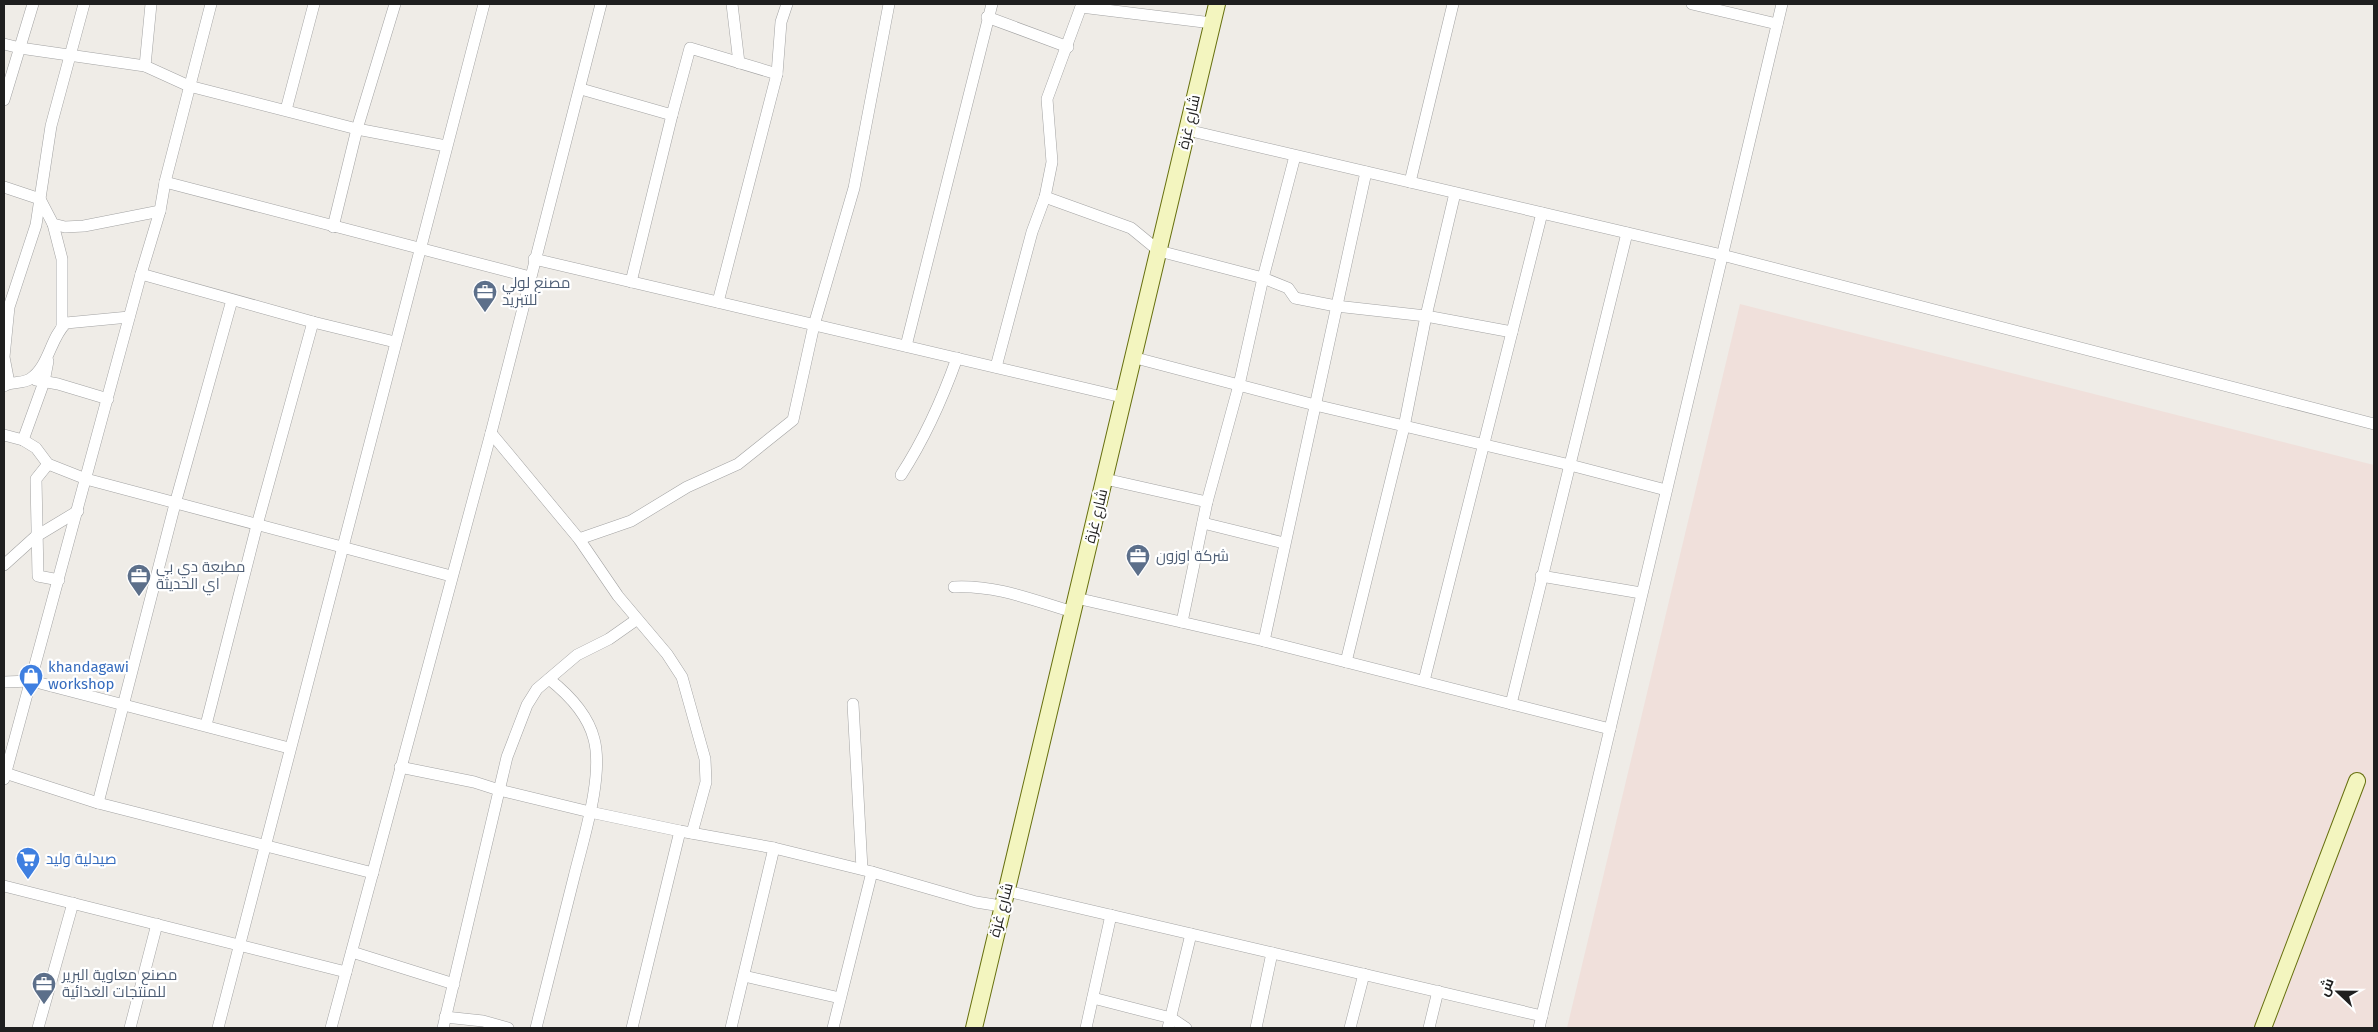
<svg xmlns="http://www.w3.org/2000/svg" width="2378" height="1032" font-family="'Fira Sans',Cairo,sans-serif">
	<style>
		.military { fill: #f0e0db }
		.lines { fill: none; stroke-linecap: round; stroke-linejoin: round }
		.street-casing { stroke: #a3a3a3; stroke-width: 12 }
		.secondary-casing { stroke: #666f0e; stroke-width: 18 }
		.street { stroke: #fff; stroke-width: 11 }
		.secondary { stroke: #f3f5bf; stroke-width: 16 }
		.labels { text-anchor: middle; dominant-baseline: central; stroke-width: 4.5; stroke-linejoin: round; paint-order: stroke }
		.street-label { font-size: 15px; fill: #1f1f1f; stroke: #fff }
		.service-label { font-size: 15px; fill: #4e5e75; stroke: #fff; text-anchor: start }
		.shop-label { font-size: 15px; fill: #366cbe; stroke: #fff; text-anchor: start }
	</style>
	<rect width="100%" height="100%" fill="#efece7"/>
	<!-- military -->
	<polygon class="military" points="1740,304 2374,465 2374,1028 1567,1028"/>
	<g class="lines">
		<defs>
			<g id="street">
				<polyline points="732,4 739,63"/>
				<polyline points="1692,4 1777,24"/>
				<polyline points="1081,7 1212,23"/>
				<polyline points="987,17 1068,47"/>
				<polyline points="4,44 20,48 145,66 189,86 357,129 446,146"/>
				<polyline points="145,66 151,4"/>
				<polyline points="777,74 781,22 787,4"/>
				<polyline points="581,89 672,115 690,48 777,74 718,302"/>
				<polyline points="4,100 33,4"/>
				<polyline points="286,110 314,4"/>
				<polyline points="1187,130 1722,255 2374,424"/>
				<polyline points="165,182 530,277"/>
				<polyline points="1410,182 1453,4"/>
				<polyline points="4,187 40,199 53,224 65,227 84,226 160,211"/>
				<polyline points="1045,197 1131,228 1159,251 1263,278 1288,288 1295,298 1336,306 1426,316 1512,332"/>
				<polyline points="53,224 62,259 62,326"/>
				<polyline points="333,227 357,129 395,4"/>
				<polyline points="534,259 1122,397"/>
				<polyline points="141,274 313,322 395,342"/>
				<polyline points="631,282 672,115"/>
				<polyline points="906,346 992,4"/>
				<polyline points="1132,357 1315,405 1570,465 1666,490"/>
				<polyline points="996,367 1032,232 1045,197 1052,162 1047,99 1082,4"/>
				<polyline points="36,380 58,384 108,399"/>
				<polyline points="9,383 4,357 9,307 36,225 51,126 84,4"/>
				<path d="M4 386C12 381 22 384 30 379 49 367 50 338 66 323L129 317"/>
				<polyline points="491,433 579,539 618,596 667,654 682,677 705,759 706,782 692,833"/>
				<polyline points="4,435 23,440 36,448 48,464 86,479 451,576"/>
				<polyline points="23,440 44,382 48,361"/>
				<polyline points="48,464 36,479 38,576 59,580"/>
				<path d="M901 475C925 438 942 400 957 358"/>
				<polyline points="1105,479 1207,502"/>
				<polyline points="1203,523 1284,543"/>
				<polyline points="579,539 631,521 687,487 738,464 793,420 814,325 854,188 889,4"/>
				<polyline points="4,565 35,537 78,511"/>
				<polyline points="1541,576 1641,593"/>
				<path d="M954 587C997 585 1032 600 1073 612"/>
				<polyline points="1076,598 1264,641 1610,729"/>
				<polyline points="1182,622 1207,502 1239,385 1263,278 1295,156"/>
				<polyline points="1264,641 1366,172"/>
				<polyline points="1346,662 1404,427 1426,316 1455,193"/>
				<polyline points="1424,681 1542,213"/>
				<polyline points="4,682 32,681 289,748"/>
				<polyline points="853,704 862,869"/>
				<polyline points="1511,704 1627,233"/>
				<polyline points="206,725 257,525 313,322"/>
				<polyline points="400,767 474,782 499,790 590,812 680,831 774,848 872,872 976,902 1001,906"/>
				<polyline points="5,773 98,803 373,873"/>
				<polyline points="4,779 141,274 160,211 165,182 211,4"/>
				<polyline points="98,803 175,504 232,300"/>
				<polyline points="4,886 346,972"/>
				<polyline points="1007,891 1542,1016"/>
				<polyline points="352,952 454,984"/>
				<polyline points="744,976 840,998"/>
				<polyline points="1093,998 1171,1018 1186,1028"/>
				<polyline points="445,1017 483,1021 508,1028"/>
				<polyline points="38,1028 73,903"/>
				<polyline points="130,1028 157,924"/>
				<polyline points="218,1028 484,4"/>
				<polyline points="331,1028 491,433 601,4"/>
				<polyline points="443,1028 507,757 527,705 537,689 577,655 609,639 636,620"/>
				<path d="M536 1028C549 978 561 927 574 877 583 840 604 776 594 739 588 715 568 694 549 679"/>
				<polyline points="632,1028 680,831"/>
				<polyline points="731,1028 774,848"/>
				<polyline points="833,1028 872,872"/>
				<polyline points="1086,1028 1111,915"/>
				<polyline points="1168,1028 1191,934"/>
				<polyline points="1256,1028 1272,953"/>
				<polyline points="1350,1028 1364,974"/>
				<polyline points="1429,1028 1438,991"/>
				<polyline points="1539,1028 1782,4"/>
			</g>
			<g id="secondary">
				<polyline points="974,1028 1217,4"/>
				<polyline points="2263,1028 2357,781"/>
			</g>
		</defs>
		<!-- street casing -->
		<use href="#street" class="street-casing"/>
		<!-- secondary casing -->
		<use href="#secondary" class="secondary-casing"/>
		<!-- street -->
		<use href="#street" class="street"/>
		<!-- secondary -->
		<use href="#secondary" class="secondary"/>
	</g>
	<!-- icons -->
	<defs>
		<symbol id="office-pin" viewBox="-11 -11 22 30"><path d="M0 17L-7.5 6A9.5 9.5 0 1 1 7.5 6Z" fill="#5c6f8a" stroke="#fff"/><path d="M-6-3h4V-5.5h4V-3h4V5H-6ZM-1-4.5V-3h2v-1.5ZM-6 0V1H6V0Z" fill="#fff"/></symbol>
		<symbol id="shop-pin" viewBox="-11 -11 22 30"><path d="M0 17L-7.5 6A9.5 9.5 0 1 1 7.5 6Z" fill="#3f7fe0" stroke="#fff"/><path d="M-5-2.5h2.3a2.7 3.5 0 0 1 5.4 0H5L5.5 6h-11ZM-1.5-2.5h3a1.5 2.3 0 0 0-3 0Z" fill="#fff"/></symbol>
		<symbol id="supermarket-pin" viewBox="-11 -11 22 30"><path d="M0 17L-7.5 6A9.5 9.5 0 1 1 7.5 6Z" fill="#3f7fe0" stroke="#fff"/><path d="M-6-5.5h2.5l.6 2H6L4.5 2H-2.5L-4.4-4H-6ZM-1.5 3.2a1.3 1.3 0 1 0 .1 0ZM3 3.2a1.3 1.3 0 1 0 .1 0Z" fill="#fff"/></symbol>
	</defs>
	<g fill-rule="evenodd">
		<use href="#office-pin" x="471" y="278" width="28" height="38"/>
		<use href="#office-pin" x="1124" y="542" width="28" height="38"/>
		<use href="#office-pin" x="125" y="562" width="28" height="38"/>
		<use href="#shop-pin" x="17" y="662" width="28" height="38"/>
		<use href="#supermarket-pin" x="14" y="845" width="28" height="38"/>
		<use href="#office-pin" x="30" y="970" width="28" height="38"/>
	</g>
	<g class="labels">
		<!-- street labels -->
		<g class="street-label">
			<text transform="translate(1189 122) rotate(-77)">شارع غزة</text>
			<text transform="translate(1096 516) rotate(-76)">شارع غزة</text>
			<text transform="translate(1001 910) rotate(-75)">شارع غزة</text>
		</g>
		<!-- service labels -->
		<g class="service-label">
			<text x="502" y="283">مصنع لولي<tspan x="502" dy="17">للتبريد</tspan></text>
			<text x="1156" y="556">شركة اوزون</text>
			<text x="156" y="567">مطبعة دي بي<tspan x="156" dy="17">اي الحديثة</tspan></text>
			<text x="62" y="975">مصنع معاوية البرير<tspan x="62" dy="17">للمنتجات الغذائية</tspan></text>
		</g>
		<!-- shop labels -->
		<g class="shop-label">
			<text x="48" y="667">khandagawi<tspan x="48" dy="17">workshop</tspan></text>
			<text x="46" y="859">صيدلية وليد</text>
		</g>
	</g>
	<!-- border -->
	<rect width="2378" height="1032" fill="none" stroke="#1f1f1f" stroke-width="10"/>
	<!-- north arrow -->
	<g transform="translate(2338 992) rotate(292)" stroke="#ffffff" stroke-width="4" paint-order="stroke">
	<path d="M0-4L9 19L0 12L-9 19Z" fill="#1f1f1f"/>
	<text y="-8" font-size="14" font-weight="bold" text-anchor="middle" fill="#1f1f1f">ش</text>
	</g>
</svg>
